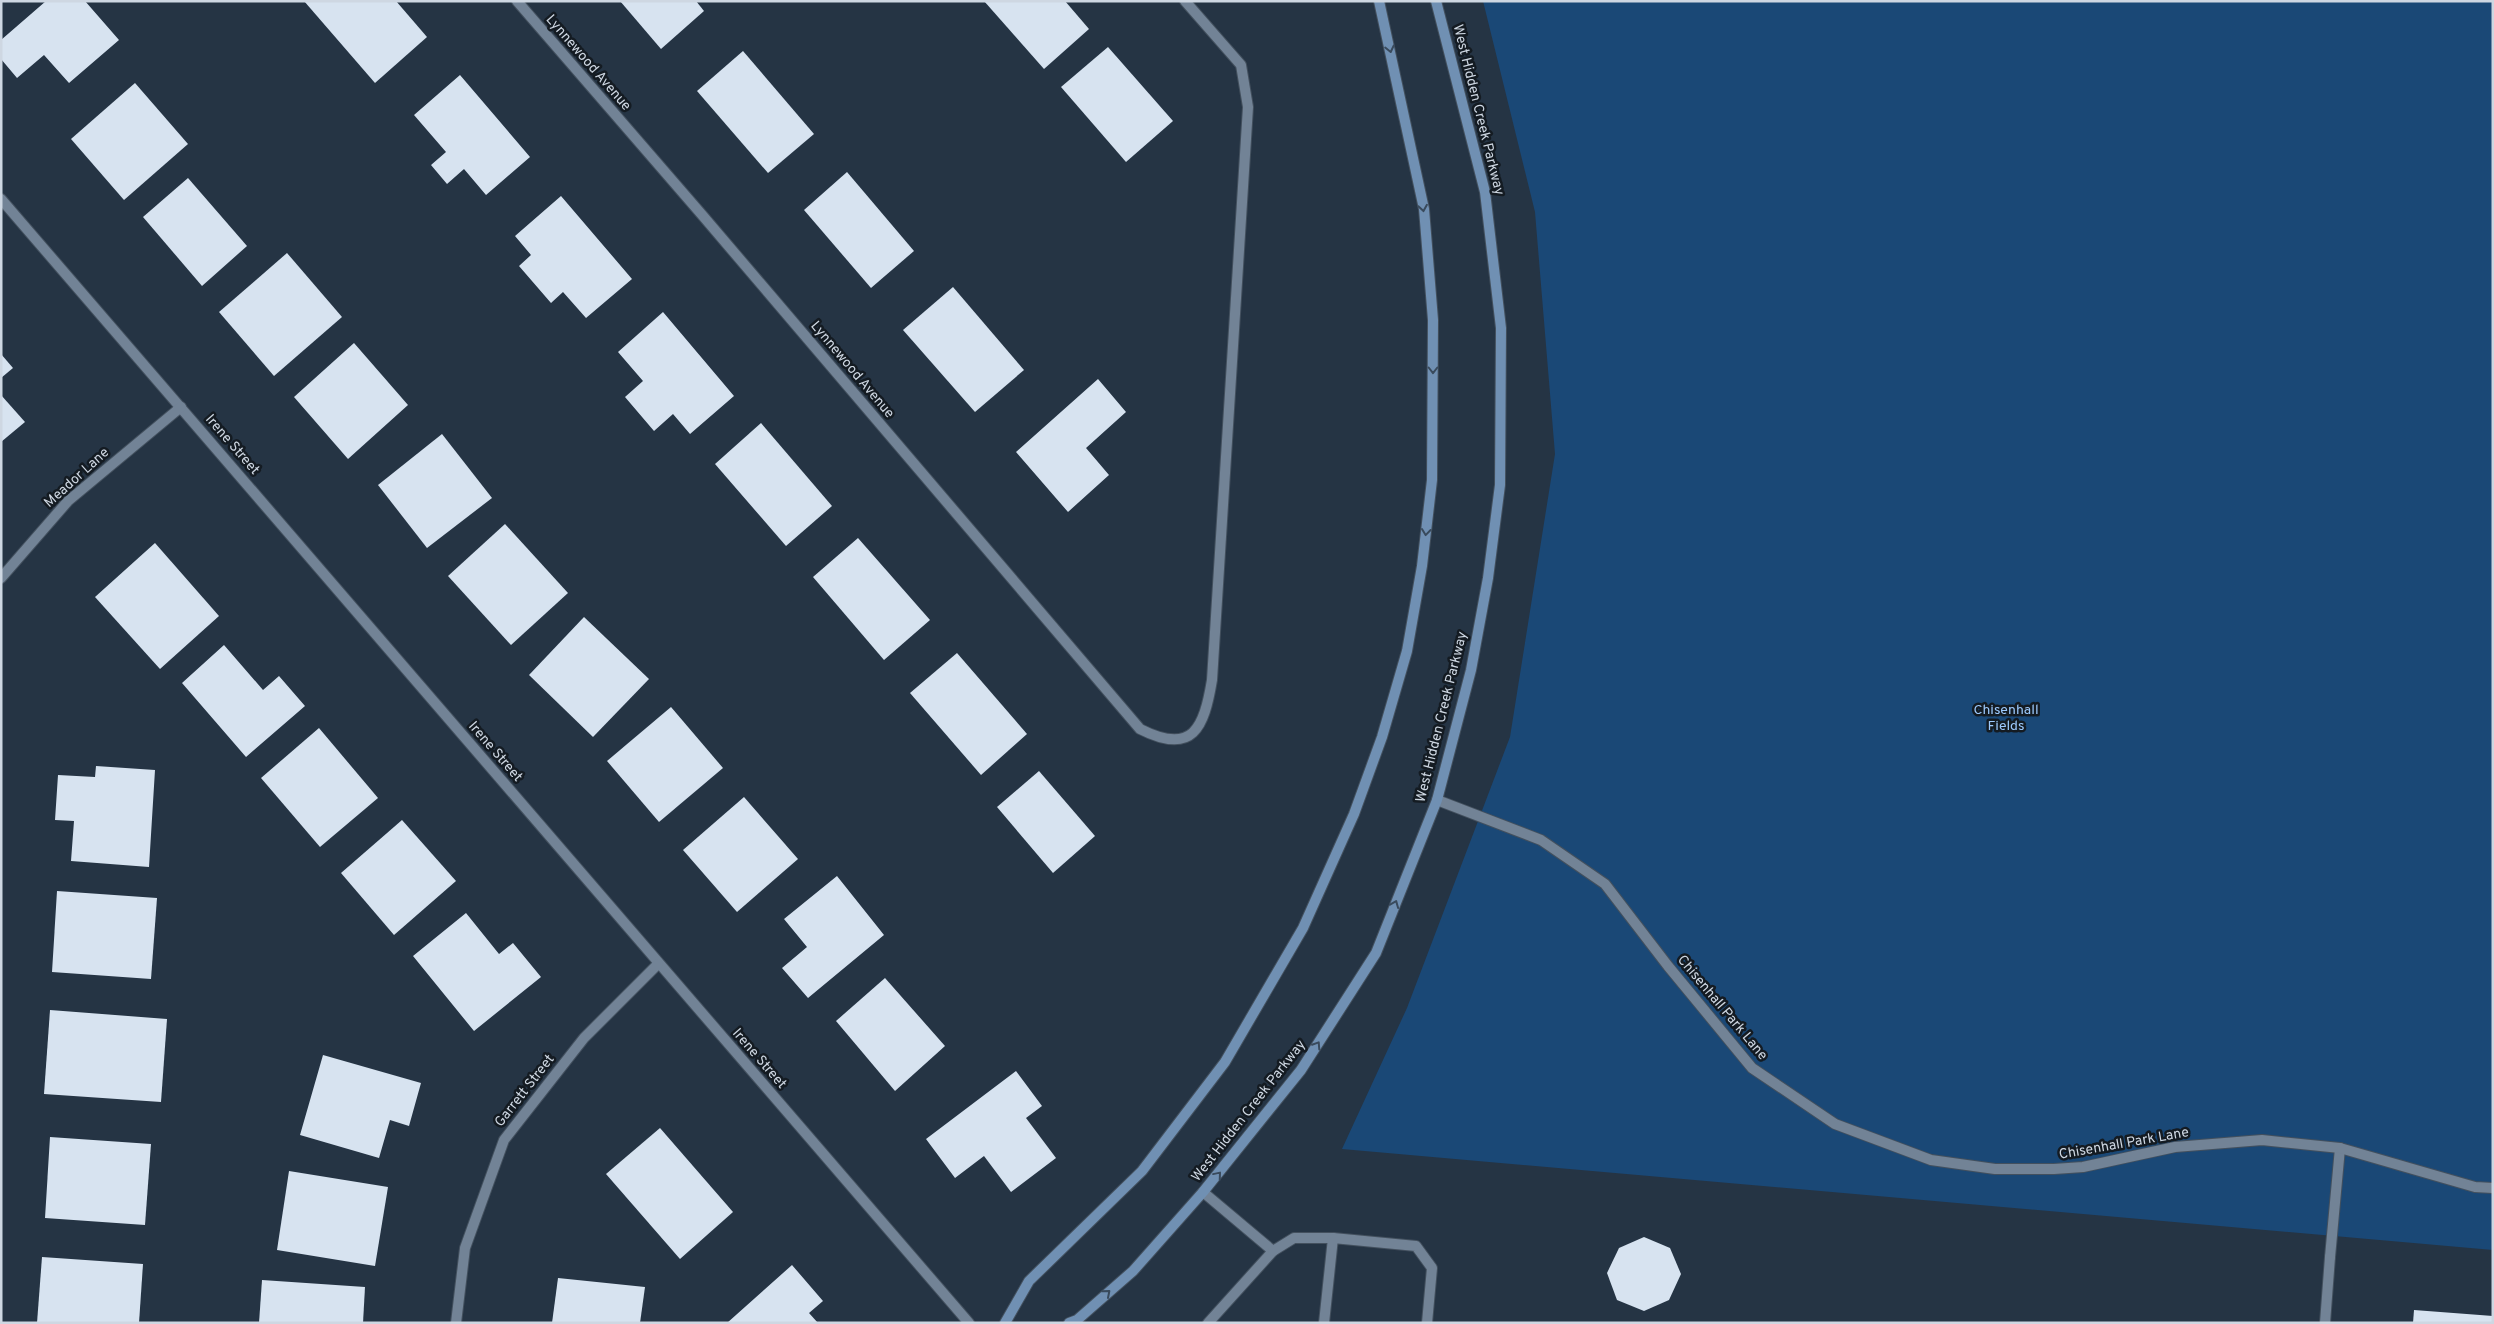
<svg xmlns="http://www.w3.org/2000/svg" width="2494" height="1324" font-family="Overpass,sans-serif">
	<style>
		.green { fill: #1a4876 }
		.building { fill: #d7e3f0 }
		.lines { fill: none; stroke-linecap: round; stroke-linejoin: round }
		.service-casing { stroke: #43505e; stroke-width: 12 }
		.minor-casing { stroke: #43505e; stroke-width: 12 }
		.secondary-casing { stroke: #43505e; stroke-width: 12 }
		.service { stroke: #728396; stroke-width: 10 }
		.minor { stroke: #728396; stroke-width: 10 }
		.secondary { stroke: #7090b3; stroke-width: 10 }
		.oneway { stroke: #394a5c }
		.labels { text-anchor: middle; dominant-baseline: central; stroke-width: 5; stroke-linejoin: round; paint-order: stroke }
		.street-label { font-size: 14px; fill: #ced7e2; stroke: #141b22 }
		.park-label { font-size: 14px; fill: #9cc9fc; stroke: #141b22 }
	</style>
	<rect width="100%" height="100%" fill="#253444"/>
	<!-- green -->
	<polygon class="green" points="1483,1 2493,1 2493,1250 1342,1149 1407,1008 1510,737 1555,454 1535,212"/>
	<!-- building -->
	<g class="building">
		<polygon points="46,1 85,1 119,40 69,83 44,55 17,78 1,59 1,40"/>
		<polygon points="304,1 396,1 427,37 375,83"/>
		<polygon points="620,1 696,1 704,11 661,49"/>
		<polygon points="984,1 1065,1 1089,29 1044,69"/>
		<polygon points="1108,47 1173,121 1126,162 1061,87"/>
		<polygon points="743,51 814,134 768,173 697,91"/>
		<polygon points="460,75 530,157 486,195 464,169 447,184 431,165 446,152 414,115"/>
		<polygon points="135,83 188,144 124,200 71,139"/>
		<polygon points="847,172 914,251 871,288 804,210"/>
		<polygon points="188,178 247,246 202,286 143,217"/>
		<polygon points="561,196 632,279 586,318 563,292 551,303 519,266 531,255 515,236"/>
		<polygon points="287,253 342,317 274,376 219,312"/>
		<polygon points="953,287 1024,370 975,412 903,330"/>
		<polygon points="663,312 734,396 690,434 673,414 654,431 625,397 643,381 618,352"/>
		<polygon points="354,343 408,405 348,459 294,397"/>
		<polygon points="1,354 13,368 1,378"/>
		<polygon points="1098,379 1126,412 1086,448 1109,475 1068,512 1016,452"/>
		<polygon points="1,395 25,422 1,442"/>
		<polygon points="761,423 832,506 786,546 715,464"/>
		<polygon points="442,434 492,498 427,548 378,485"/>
		<polygon points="505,524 568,593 511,645 448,576"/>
		<polygon points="858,538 930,620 884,660 813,577"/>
		<polygon points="155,543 219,616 160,669 95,597"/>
		<polygon points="584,617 649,679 593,737 529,675"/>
		<polygon points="224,645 263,690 279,676 305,706 246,757 182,683"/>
		<polygon points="957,653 1027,734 981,775 910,693"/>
		<polygon points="671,707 723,768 659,822 607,761"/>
		<polygon points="319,728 378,798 320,847 261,778"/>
		<polygon points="96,766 155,770 149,867 71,861 74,821 55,820 58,775 95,777"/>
		<polygon points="1039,771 1095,836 1053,873 997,807"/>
		<polygon points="744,797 798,859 737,912 683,850"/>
		<polygon points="402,820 456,881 394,935 341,873"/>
		<polygon points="837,876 884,935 808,998 782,968 807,947 784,919"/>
		<polygon points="57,891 157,898 151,979 52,972"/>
		<polygon points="466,913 499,954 513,943 541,977 474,1031 413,956"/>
		<polygon points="885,978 945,1046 895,1091 836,1021"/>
		<polygon points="50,1010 167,1019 161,1102 44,1094"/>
		<polygon points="323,1055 421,1083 409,1126 390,1120 379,1158 300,1135"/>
		<polygon points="1016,1071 1042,1106 1026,1118 1056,1158 1011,1192 984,1156 955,1178 926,1139"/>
		<polygon points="660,1128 733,1212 680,1259 606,1174"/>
		<polygon points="50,1137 151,1144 145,1225 45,1218"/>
		<polygon points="289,1171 388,1187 375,1266 277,1250"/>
		<polygon points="1644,1237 1670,1248 1681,1274 1669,1300 1644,1311 1617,1300 1607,1273 1619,1248"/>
		<polygon points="42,1257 143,1264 139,1323 37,1323"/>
		<polygon points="792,1265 823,1301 809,1313 818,1323 727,1323"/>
		<polygon points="558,1278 645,1287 640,1323 552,1323"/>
		<polygon points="262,1280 365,1287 363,1323 259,1323"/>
		<polygon points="2414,1310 2493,1316 2493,1323 2413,1323"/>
	</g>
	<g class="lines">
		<defs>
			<g id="service">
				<polyline points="1203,1192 1273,1251 1208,1323"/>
				<polyline points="1273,1251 1294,1238 1333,1238"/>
				<polyline points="2330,1257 2340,1148"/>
				<polyline points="1324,1323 1333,1238 1416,1246 1432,1268 1427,1323"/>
			</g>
			<g id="minor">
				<path d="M517 1 703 216 1140 729C1193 756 1204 728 1212 680L1248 107 1241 65 1185 1"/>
				<polyline points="1,199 969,1323"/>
				<polyline points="1,578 68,501 181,407"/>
				<polyline points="1437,800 1541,840 1605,884 1668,966 1752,1068 1835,1124 1931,1160 1995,1169 2054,1169 2083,1167 2175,1147 2262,1140 2340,1148 2475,1187 2493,1188"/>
				<polyline points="456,1323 465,1248 504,1140 584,1038 658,964"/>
				<polyline points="2325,1323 2330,1257"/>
			</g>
			<g id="secondary">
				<polyline points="1005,1323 1029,1281 1142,1171 1225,1062 1303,928 1354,814 1382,737 1407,651 1422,566 1432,480 1433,320 1424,209 1379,1"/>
				<polyline points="1069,1323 1077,1320 1133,1271 1203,1192 1301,1070 1376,953 1437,800 1471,670 1488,578 1500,485 1501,328 1485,192 1436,1"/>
			</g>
		</defs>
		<!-- service casing -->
		<use href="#service" class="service-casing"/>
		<!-- minor casing -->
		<use href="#minor" class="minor-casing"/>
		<!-- secondary casing -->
		<use href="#secondary" class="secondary-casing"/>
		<!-- service -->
		<use href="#service" class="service"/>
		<!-- minor -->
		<use href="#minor" class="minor"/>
		<!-- secondary -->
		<use href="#secondary" class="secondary"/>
	</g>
	<!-- one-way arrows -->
	<defs><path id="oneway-chevron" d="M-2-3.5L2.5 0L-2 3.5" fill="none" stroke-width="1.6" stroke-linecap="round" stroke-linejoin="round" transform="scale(1.25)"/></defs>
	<g class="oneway">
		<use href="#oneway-chevron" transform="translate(1390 49) rotate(77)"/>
		<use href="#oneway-chevron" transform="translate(1423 208) rotate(81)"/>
		<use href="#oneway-chevron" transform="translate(1433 370) rotate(90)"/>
		<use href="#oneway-chevron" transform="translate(1426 532) rotate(97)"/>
		<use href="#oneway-chevron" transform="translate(1395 904) rotate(-68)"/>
		<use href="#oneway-chevron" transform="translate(1317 1045) rotate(-57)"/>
		<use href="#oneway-chevron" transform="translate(1218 1175) rotate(-50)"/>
		<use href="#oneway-chevron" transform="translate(1107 1293) rotate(-41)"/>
	</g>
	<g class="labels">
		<!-- street labels -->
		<g class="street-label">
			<text transform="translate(588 63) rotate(49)">Lynnewood Avenue</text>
			<text transform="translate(1478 110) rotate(76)">West Hidden Creek Parkway</text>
			<text transform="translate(852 370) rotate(50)">Lynnewood Avenue</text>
			<text transform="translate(232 445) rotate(49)">Irene Street</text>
			<text transform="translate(77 478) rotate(-42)">Meador Lane</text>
			<text transform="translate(1442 717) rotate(-76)">West Hidden Creek Parkway</text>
			<text transform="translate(495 752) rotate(49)">Irene Street</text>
			<text transform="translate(1722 1008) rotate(50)">Chisenhall Park Lane</text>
			<text transform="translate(759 1059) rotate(49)">Irene Street</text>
			<text transform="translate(525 1091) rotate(-52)">Garrett Street</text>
			<text transform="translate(1249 1111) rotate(-52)">West Hidden Creek Parkway</text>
			<text transform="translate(2124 1144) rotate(-10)">Chisenhall Park Lane</text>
		</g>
		<!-- park labels -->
		<g class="park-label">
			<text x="2006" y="710">Chisenhall<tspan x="2006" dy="16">Fields</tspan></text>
		</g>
	</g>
	<!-- border -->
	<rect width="2494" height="1324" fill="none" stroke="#ced7e2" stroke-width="5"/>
</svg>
